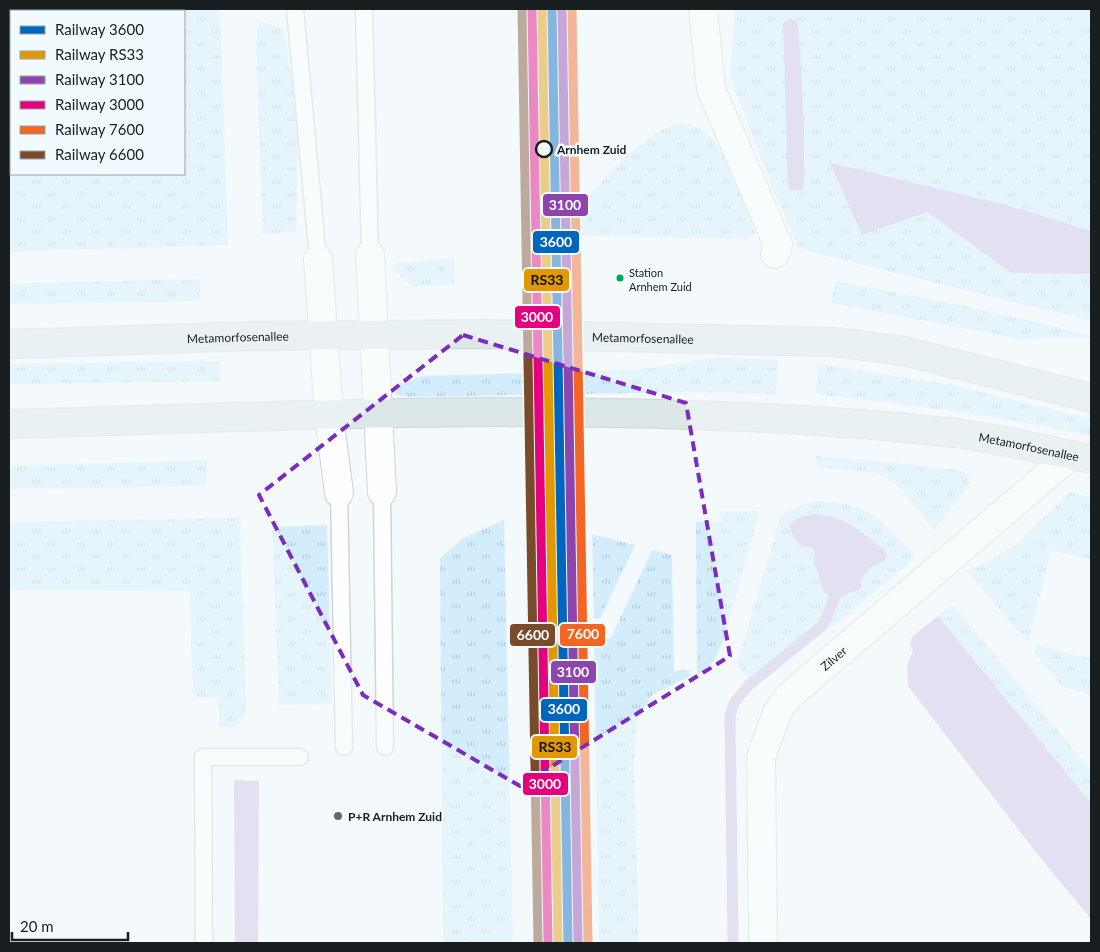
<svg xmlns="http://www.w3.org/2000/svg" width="1100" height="952" font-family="Lato,sans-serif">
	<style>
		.grass { fill: url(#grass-tufts); fill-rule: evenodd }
		.water { fill: #cec2e4 }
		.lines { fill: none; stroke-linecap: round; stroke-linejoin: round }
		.stream { stroke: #cec2e4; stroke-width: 11 }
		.lane-casing { stroke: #cfd4d7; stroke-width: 19 }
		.street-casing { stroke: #cfd4d7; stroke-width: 30 }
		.primary-casing { stroke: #d2d4d6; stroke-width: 30 }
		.lane { stroke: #fdfeff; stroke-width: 16 }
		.street { stroke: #fdfeff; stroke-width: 28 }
		.primary { stroke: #dce7e8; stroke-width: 28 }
		.rail-1-casing { stroke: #f0faff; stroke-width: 12 }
		.rail-2-casing { stroke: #f0faff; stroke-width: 12 }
		.rail-3-casing { stroke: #f0faff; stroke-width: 12 }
		.rail-4-casing { stroke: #f0faff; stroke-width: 12 }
		.rail-5-casing { stroke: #f0faff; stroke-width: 12 }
		.rail-6-casing { stroke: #f0faff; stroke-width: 12 }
		.rail-1 { stroke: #0065bd; stroke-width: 9 }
		.rail-2 { stroke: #e19803; stroke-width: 9 }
		.rail-3 { stroke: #8e44ad; stroke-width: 9 }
		.rail-4 { stroke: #e5007d; stroke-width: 9 }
		.rail-5 { stroke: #f26522; stroke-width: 9 }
		.rail-6 { stroke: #7a4b2a; stroke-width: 9 }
		.marked { fill: none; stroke: #7b2cbf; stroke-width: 4; stroke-dasharray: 10 6; stroke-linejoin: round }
		.stop-dot { fill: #f0faff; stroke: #191e21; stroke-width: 2.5 }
		.bus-dot { fill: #00a651; stroke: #f0faff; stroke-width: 2 }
		.poi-dot { fill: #666b6e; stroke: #f0faff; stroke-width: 2 }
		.labels { text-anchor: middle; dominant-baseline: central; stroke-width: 5; stroke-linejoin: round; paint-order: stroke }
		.bus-label { font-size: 11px; fill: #191e21; stroke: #f0faff; text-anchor: start }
		.stop-label { font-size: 12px; font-weight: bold; fill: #191e21; stroke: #f0faff; text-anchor: start }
		.street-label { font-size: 12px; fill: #191e21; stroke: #f0faff }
		.poi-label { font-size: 12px; font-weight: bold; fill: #191e21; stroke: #f0faff; text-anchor: start }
		.line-badge { stroke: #f0faff; stroke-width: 2 }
		.badge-label { font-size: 14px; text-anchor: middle; font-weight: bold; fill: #fff }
		.pale-badge-label { font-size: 14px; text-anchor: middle; font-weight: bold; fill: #111 }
	</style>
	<defs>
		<pattern id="grass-tufts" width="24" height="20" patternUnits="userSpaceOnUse" patternTransform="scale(1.25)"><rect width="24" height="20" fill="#d4edfd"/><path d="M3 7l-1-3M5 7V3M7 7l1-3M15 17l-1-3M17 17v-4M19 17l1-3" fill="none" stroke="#b5cbd9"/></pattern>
	</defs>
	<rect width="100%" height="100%" fill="#f4f9fc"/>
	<!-- grass -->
	<g class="grass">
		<path d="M9 9H220L228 245 9 252ZM11 11H184V174H11Z"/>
		<polygon points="735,9 1091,9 1091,321 806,251 798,246 771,185 730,76"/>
		<polygon points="260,21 283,28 295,99 298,134 296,232 263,234 256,46 257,30"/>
		<path d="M682 123C723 125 741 196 755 228L754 235 747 239 564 235C590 195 608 168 648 139 658 132 670 124 682 123Z"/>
		<polygon points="454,258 455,284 411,287 391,267 393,264"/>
		<polygon points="200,279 200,301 9,304 9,284"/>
		<path d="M835 281C921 297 1007 313 1091 336V338L1020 339 831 303Z"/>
		<polygon points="723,358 778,360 776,394 688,392 409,397 396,395 395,386 423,376 637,370 705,359"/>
		<polygon points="220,361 220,381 9,384 9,364"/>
		<path d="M818 364 949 384 1091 419V436C1000 415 909 405 816 394Z"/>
		<polygon points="816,456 900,463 964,471 969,477 969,485 934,530 899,486 877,473 818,467"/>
		<polygon points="207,460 206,486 9,489 9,466"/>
		<polygon points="1070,492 1091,497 1091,559 1051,550 1028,643 967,571 992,560 1018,543"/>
		<path d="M815 501C871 503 879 518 916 557L832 628 824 616 750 680 737 665 780 518 789 510ZM812 547 870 567 845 597 824 592 814 562 815 552Z"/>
		<polygon points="720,511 758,511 758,516 725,637 714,661 697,676 696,522 721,522"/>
		<polygon points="240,518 246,714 235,727 219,727 219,698 193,697 190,591 9,590 9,522"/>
		<polygon points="504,520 513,943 443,943 440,558 463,538"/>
		<polygon points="327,525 332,704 279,705 272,527"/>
		<polygon points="592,534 635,545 600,619 594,618"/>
		<polygon points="652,550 672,555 674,671 689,670 689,677 653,694 637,719 634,764 639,943 599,943 594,637 611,638"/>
		<polygon points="952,604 1091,770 1091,803 938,616"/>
		<polygon points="1037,645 1091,659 1091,695 1062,687 1035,654"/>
	</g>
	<!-- water -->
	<g class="water">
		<polygon points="791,18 796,21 799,32 804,127 804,187 801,190 791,190 788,186 783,23"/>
		<polygon points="830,163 1006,205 1091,231 1091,274 1012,273 927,212 862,235"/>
		<path d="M813 514C847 516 862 532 887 553 886 566 875 562 869 569 856 584 846 608 824 592L814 562 815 552 812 547C799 547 791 538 790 525L796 519Z"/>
		<polygon points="938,616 1091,803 1091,919 1035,851 908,686 907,666 913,650 910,644 912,637"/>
		<polygon points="234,780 259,781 258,943 235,943"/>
	</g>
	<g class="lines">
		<!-- stream -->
		<polyline class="stream" points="733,943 730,716 734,703 749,685 823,625 838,590 856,585"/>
		<defs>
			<g id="lane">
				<polyline points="295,9 318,259"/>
				<polyline points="364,9 370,255"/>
				<polyline points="382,492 385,747"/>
				<polyline points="339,493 344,747"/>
				<polyline points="204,943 203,757 300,757"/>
			</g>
			<g id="street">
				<polyline points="703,9 711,89 778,245 775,254"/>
				<polyline points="370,255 382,492"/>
				<polyline points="318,259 329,416 339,493"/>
				<path id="s1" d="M763 943 761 757 778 711 789 696 1071 455"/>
			</g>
			<g id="primary">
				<path id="s2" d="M9 344 256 336 486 334 834 342 904 351 1091 398"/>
				<path id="s3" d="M9 424C320 415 636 399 946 432 995 437 1043 450 1091 459"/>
			</g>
		</defs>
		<!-- lane casing -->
		<use href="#lane" class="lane-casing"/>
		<!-- street casing -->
		<use href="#street" class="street-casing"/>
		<!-- primary casing -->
		<use href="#primary" class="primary-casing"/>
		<!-- lane -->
		<use href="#lane" class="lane"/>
		<!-- street -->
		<use href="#street" class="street"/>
		<!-- primary -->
		<use href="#primary" class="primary"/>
		<defs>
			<polyline id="rail-1" points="552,9 568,943"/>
			<polyline id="rail-2" points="542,9 558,943"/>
			<polyline id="rail-3" points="562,9 578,943"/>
			<polyline id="rail-4" points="532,9 548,943"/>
			<polyline id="rail-5" points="572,9 588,943"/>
			<polyline id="rail-6" points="522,10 538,943"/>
		</defs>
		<!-- rail-1 casing -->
		<use href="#rail-1" class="rail-1-casing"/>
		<!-- rail-2 casing -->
		<use href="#rail-2" class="rail-2-casing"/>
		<!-- rail-3 casing -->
		<use href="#rail-3" class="rail-3-casing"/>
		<!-- rail-4 casing -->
		<use href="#rail-4" class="rail-4-casing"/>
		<!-- rail-5 casing -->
		<use href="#rail-5" class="rail-5-casing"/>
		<!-- rail-6 casing -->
		<use href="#rail-6" class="rail-6-casing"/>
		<!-- rail-1 -->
		<use href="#rail-1" class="rail-1"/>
		<!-- rail-2 -->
		<use href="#rail-2" class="rail-2"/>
		<!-- rail-3 -->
		<use href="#rail-3" class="rail-3"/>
		<!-- rail-4 -->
		<use href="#rail-4" class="rail-4"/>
		<!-- rail-5 -->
		<use href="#rail-5" class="rail-5"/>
		<!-- rail-6 -->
		<use href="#rail-6" class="rail-6"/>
	</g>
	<!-- marked area -->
	<path d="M0 0H1100V952H0ZM463 335 686 403 730 656 520 786 363 695 259 495Z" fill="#f4f9fc" fill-opacity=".55" fill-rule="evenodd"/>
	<path class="marked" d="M463 335 686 403 730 656 520 786 363 695 259 495Z"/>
	<!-- markers -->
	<circle class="stop-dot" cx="544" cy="149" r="8"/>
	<circle class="bus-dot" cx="620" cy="278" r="4.5"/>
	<circle class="poi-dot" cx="338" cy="816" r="5"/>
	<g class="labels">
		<!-- bus labels -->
		<g class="bus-label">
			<text x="629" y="272">Station<tspan x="629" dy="14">Arnhem Zuid</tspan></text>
		</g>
		<!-- stop labels -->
		<g class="stop-label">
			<text x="557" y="149">Arnhem Zuid</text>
		</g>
		<!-- street labels -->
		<g class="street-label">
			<text stroke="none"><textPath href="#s2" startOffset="229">Metamorfosenallee</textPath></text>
			<text stroke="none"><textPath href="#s2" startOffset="634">Metamorfosenallee</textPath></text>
			<text stroke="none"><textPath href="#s3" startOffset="1022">Metamorfosenallee</textPath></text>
			<text stroke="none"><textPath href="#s1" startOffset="312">Zilver</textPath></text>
		</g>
		<!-- poi labels -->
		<g class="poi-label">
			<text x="348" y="816">P+R Arnhem Zuid</text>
		</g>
	</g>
	<g class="line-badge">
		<rect x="542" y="193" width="47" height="24" rx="5" fill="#8e44ad"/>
		<rect x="532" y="230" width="48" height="24" rx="5" fill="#0065bd"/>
		<rect x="523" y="268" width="47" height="24" rx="5" fill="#e19803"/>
		<rect x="514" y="305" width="47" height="24" rx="5" fill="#e5007d"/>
		<rect x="559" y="623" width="47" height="24" rx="5" fill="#f26522"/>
		<rect x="509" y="623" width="47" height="24" rx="5" fill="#7a4b2a"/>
		<rect x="550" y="660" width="47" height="24" rx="5" fill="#8e44ad"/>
		<rect x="540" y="698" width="48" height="24" rx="5" fill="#0065bd"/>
		<rect x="531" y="735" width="47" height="24" rx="5" fill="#e19803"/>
		<rect x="522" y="772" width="47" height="24" rx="5" fill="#e5007d"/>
	</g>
	<g class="badge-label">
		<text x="565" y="210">3100</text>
		<text x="556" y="247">3600</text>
		<text x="537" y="322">3000</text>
		<text x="583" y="639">7600</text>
		<text x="533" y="640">6600</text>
		<text x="573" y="677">3100</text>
		<text x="564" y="714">3600</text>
		<text x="545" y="789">3000</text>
	</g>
	<g class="pale-badge-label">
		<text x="547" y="285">RS33</text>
		<text x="555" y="752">RS33</text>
	</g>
	<!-- border -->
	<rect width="1100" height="952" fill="none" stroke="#191e21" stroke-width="20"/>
	<!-- legend -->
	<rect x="10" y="10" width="175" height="165" fill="#f0faff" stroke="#9aa2a6"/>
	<rect x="20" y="26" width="25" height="8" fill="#0065bd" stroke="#9aa2a6"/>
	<text x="55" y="35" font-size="15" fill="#191e21">Railway 3600</text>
	<rect x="20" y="51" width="25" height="8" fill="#e19803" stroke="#9aa2a6"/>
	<text x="55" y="60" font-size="15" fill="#191e21">Railway RS33</text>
	<rect x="20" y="76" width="25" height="8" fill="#8e44ad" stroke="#9aa2a6"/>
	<text x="55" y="85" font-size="15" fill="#191e21">Railway 3100</text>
	<rect x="20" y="101" width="25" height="8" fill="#e5007d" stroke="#9aa2a6"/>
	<text x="55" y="110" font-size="15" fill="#191e21">Railway 3000</text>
	<rect x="20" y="126" width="25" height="8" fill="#f26522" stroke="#9aa2a6"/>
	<text x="55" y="135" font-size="15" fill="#191e21">Railway 7600</text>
	<rect x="20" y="151" width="25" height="8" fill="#7a4b2a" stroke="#9aa2a6"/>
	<text x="55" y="160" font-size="15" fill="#191e21">Railway 6600</text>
	<!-- scale -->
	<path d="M12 932v8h116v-8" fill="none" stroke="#191e21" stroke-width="2.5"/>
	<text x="20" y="932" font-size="15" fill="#191e21" stroke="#f0faff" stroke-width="4" paint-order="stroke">20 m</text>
</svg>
